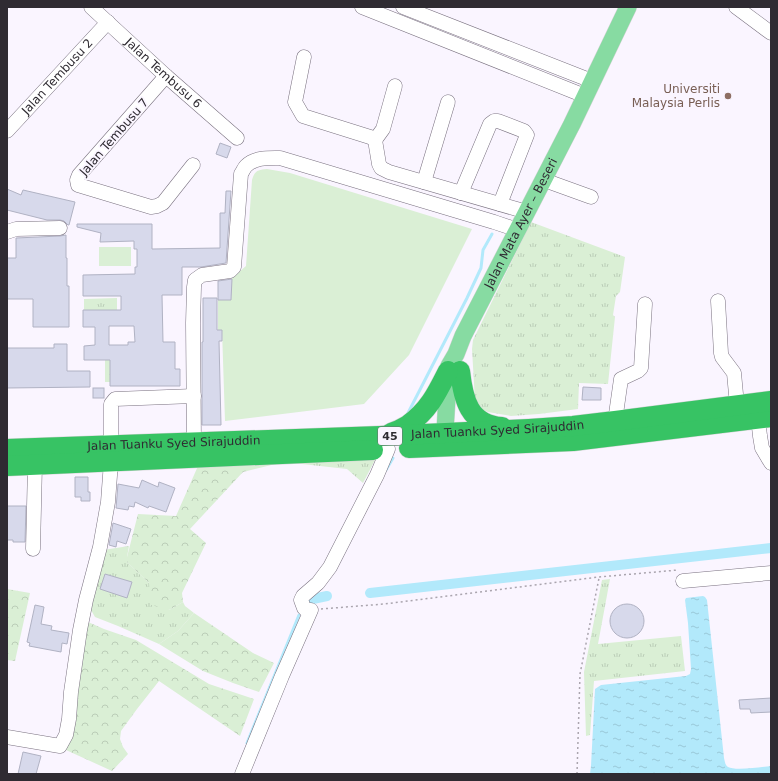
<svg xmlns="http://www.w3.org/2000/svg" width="778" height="781" font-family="'DejaVu Sans',sans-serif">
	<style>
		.grass { fill: url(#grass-tufts) }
		.forest { fill: url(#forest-crowns) }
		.pitch { fill: #daefd5 }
		.water { fill: url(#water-ripples) }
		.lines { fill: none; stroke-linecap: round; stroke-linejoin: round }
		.stream { stroke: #b2e9fb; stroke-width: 3 }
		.canal { stroke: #b2e9fb; stroke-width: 10 }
		.building { fill: #d7d9eb; stroke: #b0b2c3; fill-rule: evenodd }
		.minor-casing { stroke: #7a7280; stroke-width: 15 }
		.major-casing { stroke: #d5d5d6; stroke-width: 18 }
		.highway-casing { stroke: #d5d5d6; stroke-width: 21 }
		.path { stroke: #aaa5ae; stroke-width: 1.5; stroke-dasharray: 2 3; stroke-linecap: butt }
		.minor { stroke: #fff; stroke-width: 14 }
		.major { stroke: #87dba2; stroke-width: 17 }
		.highway { stroke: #37c364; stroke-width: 20 }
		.education-dot { fill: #8d6e63; stroke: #faf5ff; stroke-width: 1.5 }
		.labels { text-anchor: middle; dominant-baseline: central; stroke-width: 3.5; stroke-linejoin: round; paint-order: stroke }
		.shield { fill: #faf5ff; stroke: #6c6870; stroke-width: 1 }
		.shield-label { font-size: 11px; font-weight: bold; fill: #2f2b32 }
		.street-label { font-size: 12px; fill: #2f2b32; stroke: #faf5ff }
		.education-label { font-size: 12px; fill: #785e54; stroke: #faf5ff; text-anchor: end }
	</style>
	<defs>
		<pattern id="grass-tufts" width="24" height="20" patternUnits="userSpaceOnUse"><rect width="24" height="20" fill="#daefd5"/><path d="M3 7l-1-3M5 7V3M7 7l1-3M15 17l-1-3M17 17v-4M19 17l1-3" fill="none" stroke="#bbcdb7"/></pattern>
		<pattern id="forest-crowns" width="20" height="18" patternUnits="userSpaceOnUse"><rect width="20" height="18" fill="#daefd5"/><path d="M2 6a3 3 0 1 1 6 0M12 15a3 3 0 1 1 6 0" fill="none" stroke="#bbcdb7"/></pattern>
		<pattern id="water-ripples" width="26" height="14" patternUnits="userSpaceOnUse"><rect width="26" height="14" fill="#b2e9fb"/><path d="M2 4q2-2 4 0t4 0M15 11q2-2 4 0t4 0" fill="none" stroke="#99c8d8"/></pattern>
	</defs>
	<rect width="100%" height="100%" fill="#faf5ff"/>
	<!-- grass -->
	<g class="grass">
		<polygon points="531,222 625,257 620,292 616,296 613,315 615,317 608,384 579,383 578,409 539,414 511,416 488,412 481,409 475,401 472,349 473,340"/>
		<polygon points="117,298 117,310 84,310 84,299"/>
		<polygon points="105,360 169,360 110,382 105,382"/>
		<polygon points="375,460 363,483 347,469 284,462"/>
		<polygon points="129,546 127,557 127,562 149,583 169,610 183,602 185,606 194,613 178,631 159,644 118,626 95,617 91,610 103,550"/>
		<polygon points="610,579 598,644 681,636 685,671 594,681 590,735 586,736 584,672 602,580"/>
	</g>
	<!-- forest -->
	<g class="forest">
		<polygon points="284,462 243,472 190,529 206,543 182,593 183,602 169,610 151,605 149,583 127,562 127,557 138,514 176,516 198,466"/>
		<polygon points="7,589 30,593 15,661 7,660"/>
		<polygon points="194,613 253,653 274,663 259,692 233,683 203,671 159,644 178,631"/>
		<polygon points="88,622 104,629 136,640 209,684 254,699 240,736 159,681 137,709 121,731 120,739 123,747 128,754 112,771 66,750 69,743"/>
	</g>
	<!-- pitch -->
	<g class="pitch">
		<path d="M267 169 290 173 472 229 409 355 364 404 225 421 222 330H218V300H231L232 275 239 272 246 266 252 180C255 170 258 170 267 169Z"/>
		<rect x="99" y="247" width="32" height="19"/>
	</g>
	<!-- water -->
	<path class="water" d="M703 596 705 597 707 600 724 758C725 762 725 765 728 767 735 771 762 767 771 766V774H590L591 766 595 689 601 685 686 676 690 674 691 669 688 623 685 600 686 598Z"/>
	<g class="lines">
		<!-- stream -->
		<g class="stream">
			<polyline points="408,413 467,298 481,268 483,250 492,234"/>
			<polyline points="386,470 393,458"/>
			<polyline points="247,743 299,615"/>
		</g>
		<!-- canal -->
		<g class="canal">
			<polyline points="370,593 771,548"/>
			<polyline points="308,600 327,596"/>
		</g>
	</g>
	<!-- building -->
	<g class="building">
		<polygon points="220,143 231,147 227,158 216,154"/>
		<polygon points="7,189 21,195 23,190 75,202 69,225 68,225 64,221 60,220 47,220 7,210"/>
		<path d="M226 191H231L226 263 201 267H182V295H162L163 342H175V369H180V386H110V360H84V346L95 345V327H83V310H121V296H83V275L135 274V267H137V249H134V241L100 242 101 233 77 227V224H152V249L220 248V213H225ZM109 326H134L135 342H128V345H109Z"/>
		<polygon points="66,235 66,258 67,258 67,286 69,286 69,327 33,327 33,299 7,299 7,258 16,258 16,238 60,236"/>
		<polygon points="232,279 231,300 218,300 218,281"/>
		<polygon points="203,298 217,298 217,330 222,330 222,341 219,341 221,425 202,425 202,342 203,342"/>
		<polygon points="54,344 67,344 67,371 90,371 90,387 7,388 7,348 54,348"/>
		<polygon points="583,387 601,388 601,400 582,400"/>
		<rect x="93" y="388" width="11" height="10"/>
		<polygon points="75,477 88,477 88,492 90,492 90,501 81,501 81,497 75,497"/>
		<polygon points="142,480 158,487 159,482 175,488 166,512 149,506 148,508 135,502 134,507 129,506 128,510 116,508 118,484 139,488"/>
		<polygon points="7,506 26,506 25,542 13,542 13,540 7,540"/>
		<polygon points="113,523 131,529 126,544 117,541 116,547 109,545"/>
		<polygon points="105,574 132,582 127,598 100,589"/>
		<circle cx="627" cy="621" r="17"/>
		<polygon points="35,605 44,607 41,624 52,626 51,630 69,633 67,644 62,643 61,652 29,646 30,643 27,642"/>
		<polygon points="771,698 771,712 751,713 750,709 740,709 739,700"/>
		<polygon points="23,752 41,756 36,774 18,774"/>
	</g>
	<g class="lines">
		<defs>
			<g id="minor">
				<path id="s1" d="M91 7 166 76 237 138"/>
				<polyline points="362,7 585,96"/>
				<polyline points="403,7 592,81"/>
				<polyline points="736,7 771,33"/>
				<polyline points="304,57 295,102 303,116 370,137 375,140 379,164 381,168 389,172 527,212"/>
				<polyline points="166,76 79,175 77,180 78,185 151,207 157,206 163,203 193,165"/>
				<path id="s2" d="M7 131 108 22"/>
				<polyline points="375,140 383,129 395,86"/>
				<polyline points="544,180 591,197"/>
				<polyline points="424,182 448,102"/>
				<polyline points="461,193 490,124 494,121 498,121 524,131 527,135 500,204"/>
				<polyline points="7,232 16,229 60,228"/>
				<polyline points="718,301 721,353 722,357 734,373 737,405"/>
				<polyline points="758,418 760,436 762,448 771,463"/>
				<polyline points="615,421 621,379 638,371 641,368 645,304"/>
				<path d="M194 442 193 323 194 287 195 280 202 275 230 271 234 267 241 174C243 171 244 168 246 166 255 157 269 158 280 158L494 222 518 230"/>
				<polyline points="33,549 35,465"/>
				<polyline points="683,581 771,573"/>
				<polyline points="7,737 60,746 66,735 69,719 71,692 80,630 86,600 100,547 108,502 111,462 111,404 115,399 194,396"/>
				<polyline points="242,774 282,676 311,610 306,610 304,608 301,600 303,596 318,583 330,567 377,475 388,449"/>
			</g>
			<g id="major">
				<path id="s3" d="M444 446 449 366 456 354 463 336 572 124 628 7"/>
			</g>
			<g id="highway">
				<path d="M460 371C463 399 469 425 502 427"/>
				<path d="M391 433C397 431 403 428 408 425 429 410 437 393 448 371"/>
				<polyline points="409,448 573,441 771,417"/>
				<path id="s4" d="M7 449 380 436 529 429 573 426 615 421 771 401"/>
				<polyline points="7,466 373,450"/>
			</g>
		</defs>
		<!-- minor casing -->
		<use href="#minor" class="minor-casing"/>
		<!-- major casing -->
		<use href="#major" class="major-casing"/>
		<!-- highway casing -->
		<use href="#highway" class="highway-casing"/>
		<!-- path -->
		<g class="path">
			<polyline points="321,609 384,604 599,577 678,570"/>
			<polyline points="577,774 580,674 599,578"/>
		</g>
		<!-- minor -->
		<use href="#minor" class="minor"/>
		<!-- major -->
		<use href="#major" class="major"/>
		<!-- highway -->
		<use href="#highway" class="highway"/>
	</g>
	<!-- markers -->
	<circle class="education-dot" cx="728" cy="96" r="4"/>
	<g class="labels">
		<!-- shield labels -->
		<rect class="shield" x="378" y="427" width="24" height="18" rx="3"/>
		<g class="shield-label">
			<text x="390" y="436">45</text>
		</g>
		<!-- street labels -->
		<g class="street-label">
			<text stroke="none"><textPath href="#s1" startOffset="98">Jalan Tembusu 6</textPath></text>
			<text stroke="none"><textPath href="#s2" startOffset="74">Jalan Tembusu 2</textPath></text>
			<text transform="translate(114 137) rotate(-49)">Jalan Tembusu 7</text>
			<text stroke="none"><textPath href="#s3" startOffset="240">Jalan Mata Ayer – Beseri</textPath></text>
			<text stroke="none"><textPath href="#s4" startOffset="491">Jalan Tuanku Syed Sirajuddin</textPath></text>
			<text stroke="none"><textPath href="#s4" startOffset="167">Jalan Tuanku Syed Sirajuddin</textPath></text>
		</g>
		<!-- education labels -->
		<g class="education-label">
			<text x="720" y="89">Universiti<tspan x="720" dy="14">Malaysia Perlis</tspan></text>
		</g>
	</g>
	<!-- border -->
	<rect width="778" height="781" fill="none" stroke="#2f2b32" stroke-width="16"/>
</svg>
